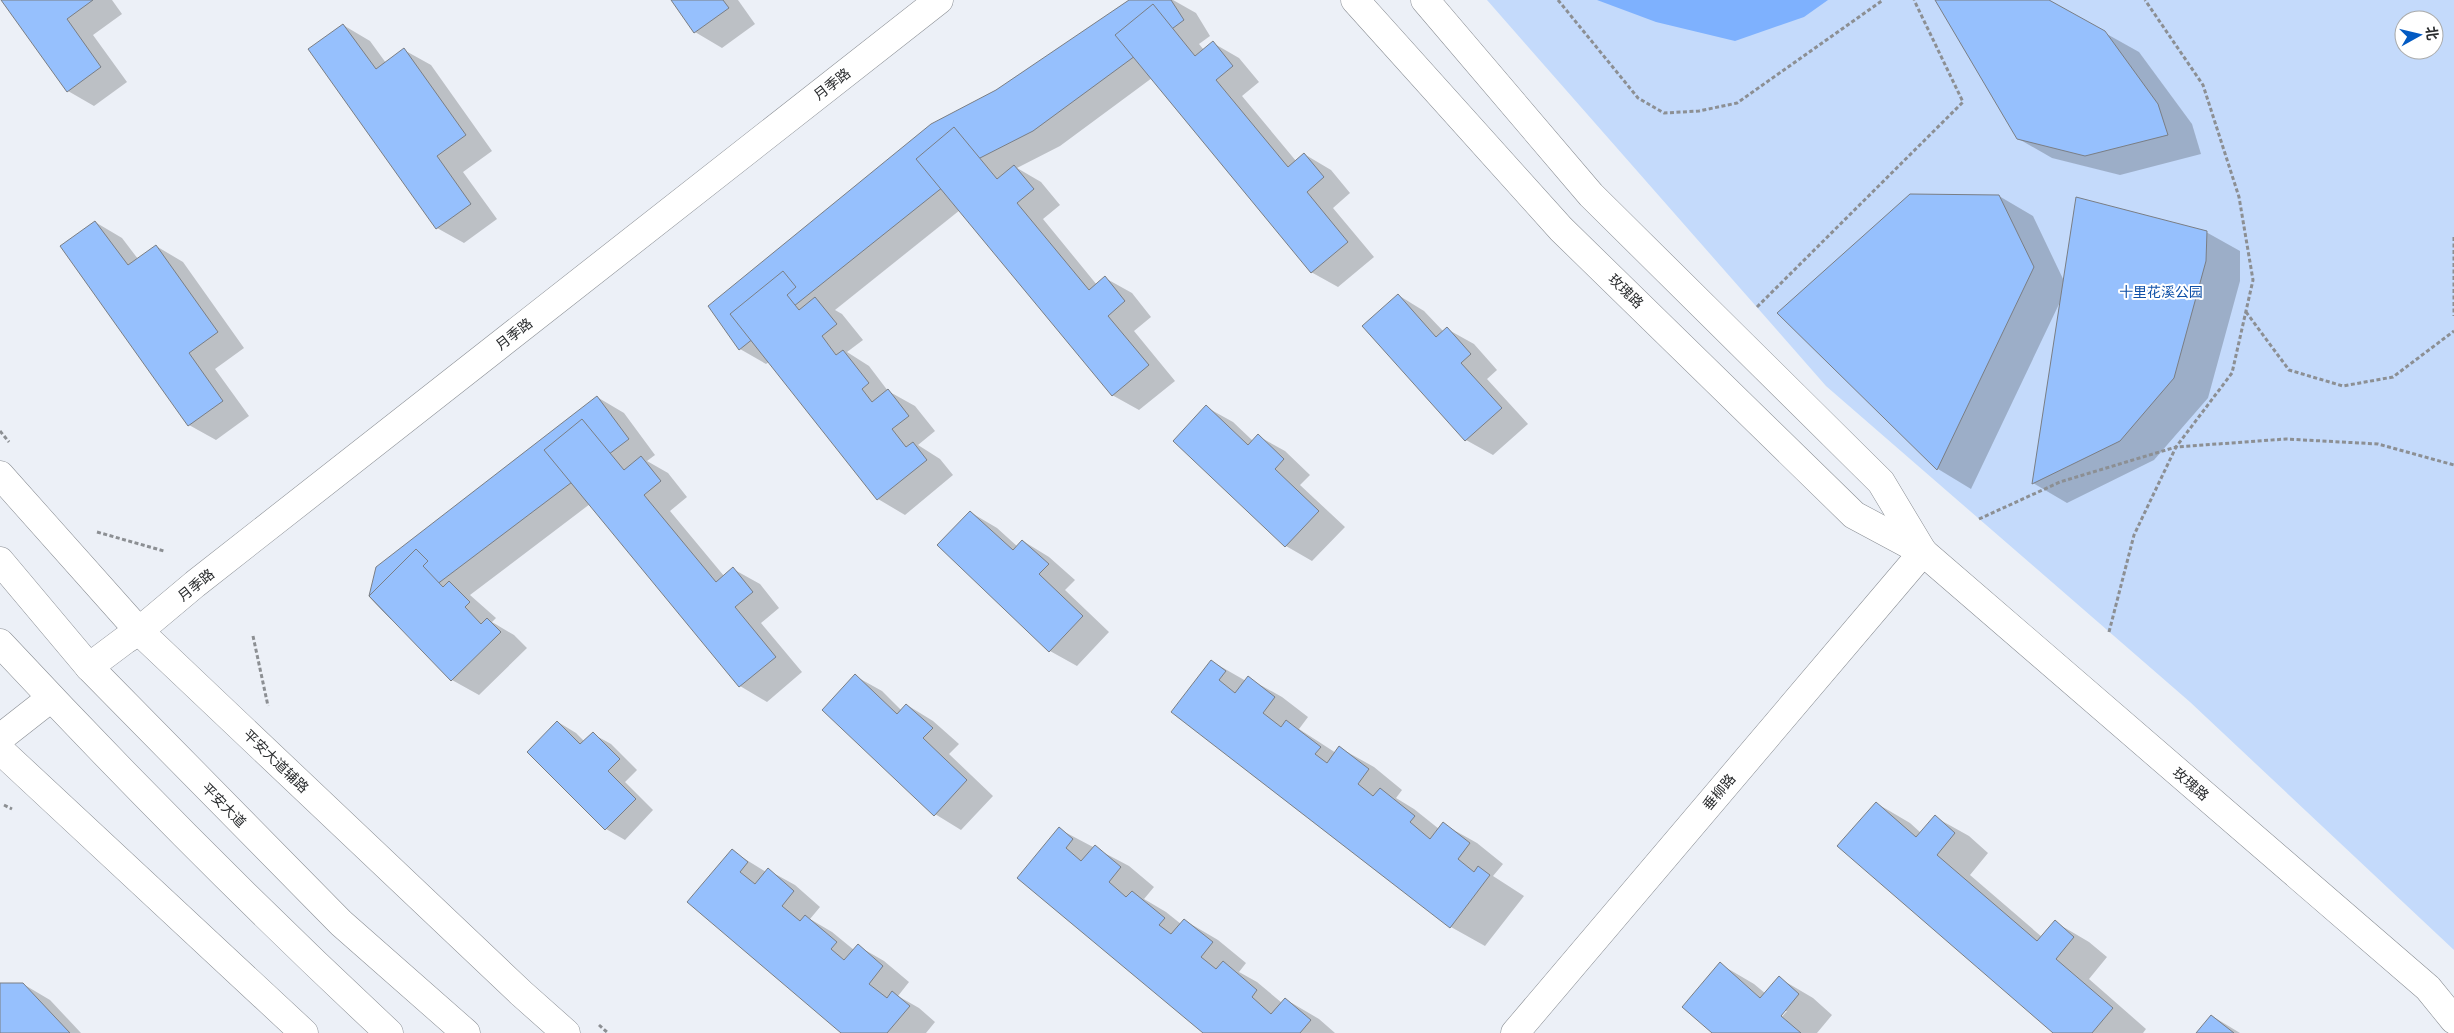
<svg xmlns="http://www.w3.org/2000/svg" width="2454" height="1033" font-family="'DM Sans','Noto Sans SC',sans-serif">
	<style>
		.green { fill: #c4dafb; fill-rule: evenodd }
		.water { fill: #7eb1fe }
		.shadow { fill: #0003; fill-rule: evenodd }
		.building { fill: #96c0fd; stroke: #7a7e84 }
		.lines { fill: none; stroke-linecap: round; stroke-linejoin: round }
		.minor-casing { stroke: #898d93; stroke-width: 29 }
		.major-casing { stroke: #898d93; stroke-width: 29 }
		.path { stroke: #8c8f93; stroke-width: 3; stroke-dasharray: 4 2.5; stroke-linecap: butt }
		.minor { stroke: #fff; stroke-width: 28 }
		.major { stroke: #fff; stroke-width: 28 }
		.labels { text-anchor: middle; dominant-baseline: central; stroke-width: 4; stroke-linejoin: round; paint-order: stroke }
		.street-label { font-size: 14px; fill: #2a2c2e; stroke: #fff }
		.park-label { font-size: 14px; fill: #1051a8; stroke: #fff }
	</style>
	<rect width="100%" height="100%" fill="#ecf0f7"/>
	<!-- green -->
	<path class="green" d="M1487 0H2454V950L2190 702 1826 386ZM2404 20H2434V50H2404Z"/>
	<!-- water -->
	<polygon class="water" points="1597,0 1828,0 1804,17 1735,41 1656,22"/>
	<!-- shadow -->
	<g class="shadow">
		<polygon points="3,0 112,0 122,14 93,35 127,82 94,106 68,91"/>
		<polygon points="672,0 738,0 755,24 722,48 695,32"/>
		<polygon points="1136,0 1173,0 1196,13 1210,36 1199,44 1204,50 1213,43 1239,58 1259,82 1242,96 1296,161 1304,154 1331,170 1350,193 1333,208 1374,257 1338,287 1311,272 1152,78 1060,146 1017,168 1041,182 1060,205 1043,219 1097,285 1105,278 1132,293 1151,317 1134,331 1175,381 1139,410 1112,395 960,210 835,310 842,314 863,340 847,352 869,366 888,391 915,406 935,431 918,445 940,459 953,475 905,515 878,499 769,362 766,364 740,349 997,91"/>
		<polygon points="1937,0 2046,0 2139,52 2192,124 2201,154 2120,175 2052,158 2017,138"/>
		<polygon points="343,25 370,41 386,63 404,50 431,65 492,151 463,172 497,219 464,243 437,228"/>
		<polygon points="1999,196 2033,216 2064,281 2206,232 2240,251 2240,281 2208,398 2154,460 2067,503 2033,483 2060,302 1971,489 1938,469 1778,313"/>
		<polygon points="95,222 122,238 138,259 156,246 183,262 244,348 215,369 249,416 216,440 189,425"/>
		<polygon points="1398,295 1424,311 1444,332 1447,329 1474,344 1497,370 1487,379 1528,424 1493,455 1466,440"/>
		<polygon points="597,397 624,413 655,455 647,461 668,473 687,497 670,511 724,576 733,569 760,584 779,608 761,623 802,672 767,702 740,686 590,504 470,595 496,618 492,622 514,635 527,648 479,695 452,680 370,596"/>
		<polygon points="1206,407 1233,422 1253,441 1258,436 1285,451 1310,475 1300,485 1345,527 1312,561 1286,546"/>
		<polygon points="970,512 997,528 1018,547 1023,541 1049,557 1075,580 1065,590 1109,632 1077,666 1050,651"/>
		<polygon points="1211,661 1246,681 1248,678 1282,697 1308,717 1299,729 1336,753 1340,748 1374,767 1402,790 1396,798 1414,809 1439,829 1443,824 1477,843 1503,864 1493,876 1524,896 1485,946 1451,927 1173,711"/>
		<polygon points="855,676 882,691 902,711 907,705 933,721 959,744 949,754 993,796 961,830 935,814"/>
		<polygon points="558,722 576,733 585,742 593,734 611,744 637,770 625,782 653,810 625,840 606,829 528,752"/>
		<polygon points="1876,803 1910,823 1921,833 1935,817 1969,836 1988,853 1970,875 2042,937 2055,922 2089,942 2107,957 2089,979 2146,1029 2143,1033 2055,1033"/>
		<polygon points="1059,829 1129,866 1154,887 1144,899 1166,912 1181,924 1184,920 1218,940 1246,963 1239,972 1257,982 1282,1003 1285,999 1319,1019 1335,1033 1205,1033 1019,878"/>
		<polygon points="732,851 766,872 768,870 795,885 820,907 810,919 832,932 854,950 858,946 884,961 909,982 898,996 919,1008 935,1022 926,1033 843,1033 689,902"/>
		<path d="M1720 964 1754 984 1766 994 1779 978 1813 998 1832 1015 1817 1033H1714ZM1784 1011H1787L1778 1021Z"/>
		<polygon points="0,984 23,984 50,1000 81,1033 0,1033"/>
		<polygon points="2212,1016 2240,1033 2198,1033"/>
	</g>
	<!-- building -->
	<g class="building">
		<polygon points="1,0 93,0 67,19 101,67 67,92"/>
		<polygon points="671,0 723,0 729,8 694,33"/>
		<polygon points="1129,0 1171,0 1184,20 1033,131 978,159 739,350 708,306 931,124 996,90"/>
		<polygon points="1935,0 2049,0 2105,31 2158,104 2168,135 2085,156 2017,139"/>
		<polygon points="1153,4 1195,56 1213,41 1233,66 1216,80 1288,167 1304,153 1324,177 1307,192 1348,242 1311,273 1115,35"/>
		<polygon points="343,24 376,69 404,48 466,135 437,156 471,204 436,229 308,49"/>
		<polygon points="954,127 997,179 1014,165 1034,189 1017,203 1089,290 1105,276 1125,301 1108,316 1149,365 1112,396 916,159"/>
		<polygon points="1910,194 1999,195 2034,267 1937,470 1777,313"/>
		<polygon points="2076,197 2207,231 2206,261 2174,378 2120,441 2032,484"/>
		<polygon points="95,221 128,265 156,245 218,332 189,353 223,401 188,426 60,246"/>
		<polygon points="783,271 796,287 787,295 799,310 815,297 837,324 822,336 836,355 843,350 869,383 862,389 872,402 888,389 909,416 892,429 906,447 913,442 927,460 877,500 730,314"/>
		<polygon points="1398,294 1436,337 1447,327 1471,354 1461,363 1502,408 1465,441 1362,326"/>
		<polygon points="597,396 629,439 391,619 369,596 376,567"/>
		<polygon points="1206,405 1248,445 1258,434 1284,459 1275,469 1319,511 1285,547 1173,441"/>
		<polygon points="582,419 624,470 641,456 661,481 644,495 716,582 733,567 753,592 735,607 776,657 739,687 544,450"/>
		<polygon points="970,511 1013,550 1022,540 1049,564 1039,574 1083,616 1049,652 937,545"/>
		<polygon points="416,549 428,561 423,566 443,587 449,581 470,602 465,607 481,624 487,618 501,632 451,681 369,596"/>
		<polygon points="1211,660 1226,671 1219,680 1235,693 1248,676 1275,697 1263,713 1281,727 1286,720 1321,747 1315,754 1327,763 1339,746 1369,769 1358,784 1373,796 1380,788 1415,816 1410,822 1430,839 1443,822 1470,843 1458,859 1474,872 1478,866 1490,875 1450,928 1171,712"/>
		<polygon points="855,674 897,714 906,704 933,728 923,738 967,780 934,816 822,710"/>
		<polygon points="557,721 580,744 593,732 620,759 608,771 636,799 605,830 527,752"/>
		<polygon points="1876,802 1916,837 1935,815 1955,833 1937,855 2037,941 2055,920 2074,937 2056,959 2113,1008 2092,1033 2053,1033 1837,846"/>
		<polygon points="1059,827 1073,839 1066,848 1081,861 1095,845 1121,867 1109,882 1126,897 1132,891 1165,918 1159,925 1171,934 1184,919 1213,942 1201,957 1216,969 1223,961 1257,990 1252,997 1271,1014 1285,998 1311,1020 1300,1033 1203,1033 1017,878"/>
		<polygon points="732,849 748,862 740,872 755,884 768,868 794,891 782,906 800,921 805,915 837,942 831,949 844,960 858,944 883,966 869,984 887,998 892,991 910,1006 887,1033 841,1033 687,902"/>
		<polygon points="1720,962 1760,998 1779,976 1799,994 1781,1016 1801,1033 1712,1033 1682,1007"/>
		<polygon points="0,983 23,983 70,1033 0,1033"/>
		<polygon points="2211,1015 2234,1033 2196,1033"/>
	</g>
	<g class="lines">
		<defs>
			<g id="minor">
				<polyline points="1355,0 1561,229 1854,515 1923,552 2428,988 2454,1020"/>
				<polyline points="1425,0 1591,195 1881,482 1923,552"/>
				<polyline points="0,475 139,631 521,993 566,1033"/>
				<polyline points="89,667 125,640 139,631 195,584 939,0"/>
				<polyline points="0,738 51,698"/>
				<polyline points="0,750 304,1033"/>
				<polyline points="1515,1033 1923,552"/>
			</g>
			<g id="major">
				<polyline points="0,561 89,667 341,923 466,1033"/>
				<path d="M0 643C125 777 255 908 389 1033"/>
			</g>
		</defs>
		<!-- minor casing -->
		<use href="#minor" class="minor-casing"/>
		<!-- major casing -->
		<use href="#major" class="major-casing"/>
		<!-- path -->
		<g class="path">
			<polyline points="1558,0 1638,98 1664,113 1699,111 1737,103 1883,0"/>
			<polyline points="2454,237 2454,316"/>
			<polyline points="1757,307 1963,102 1914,0"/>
			<polyline points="2246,312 2289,370 2343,386 2393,377 2454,331"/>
			<polyline points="0,431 9,442"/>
			<polyline points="1979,519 2060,482 2176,447 2232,373 2253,280 2239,197 2203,85 2145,0"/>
			<polyline points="97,532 164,551"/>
			<polyline points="2109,632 2134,535 2176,447 2286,439 2378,444 2454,465"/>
			<polyline points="253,636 268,706"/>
			<polyline points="4,805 12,809"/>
			<polyline points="599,1025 608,1033"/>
		</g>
		<!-- minor -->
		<use href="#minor" class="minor"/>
		<!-- major -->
		<use href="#major" class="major"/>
	</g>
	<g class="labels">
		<!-- street labels -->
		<g class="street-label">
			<text transform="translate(832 84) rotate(-38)">月季路</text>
			<text transform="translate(1626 291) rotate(44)">玫瑰路</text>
			<text transform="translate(514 334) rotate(-38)">月季路</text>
			<text transform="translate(196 585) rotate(-39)">月季路</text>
			<text transform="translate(276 761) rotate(44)">平安大道辅路</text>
			<text transform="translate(2191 784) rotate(41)">玫瑰路</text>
			<text transform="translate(1719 792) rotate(-50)">垂柳路</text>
			<text transform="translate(224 805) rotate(45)">平安大道</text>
		</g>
		<!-- park labels -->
		<g class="park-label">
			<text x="2161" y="292">十里花溪公园</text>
		</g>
	</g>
	<!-- north arrow -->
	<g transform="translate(2419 35) rotate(82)"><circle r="24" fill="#ffffff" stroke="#aaabab"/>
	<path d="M0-4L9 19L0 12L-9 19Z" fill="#025ac3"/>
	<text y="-8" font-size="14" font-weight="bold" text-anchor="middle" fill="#2a2c2e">北</text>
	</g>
</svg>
